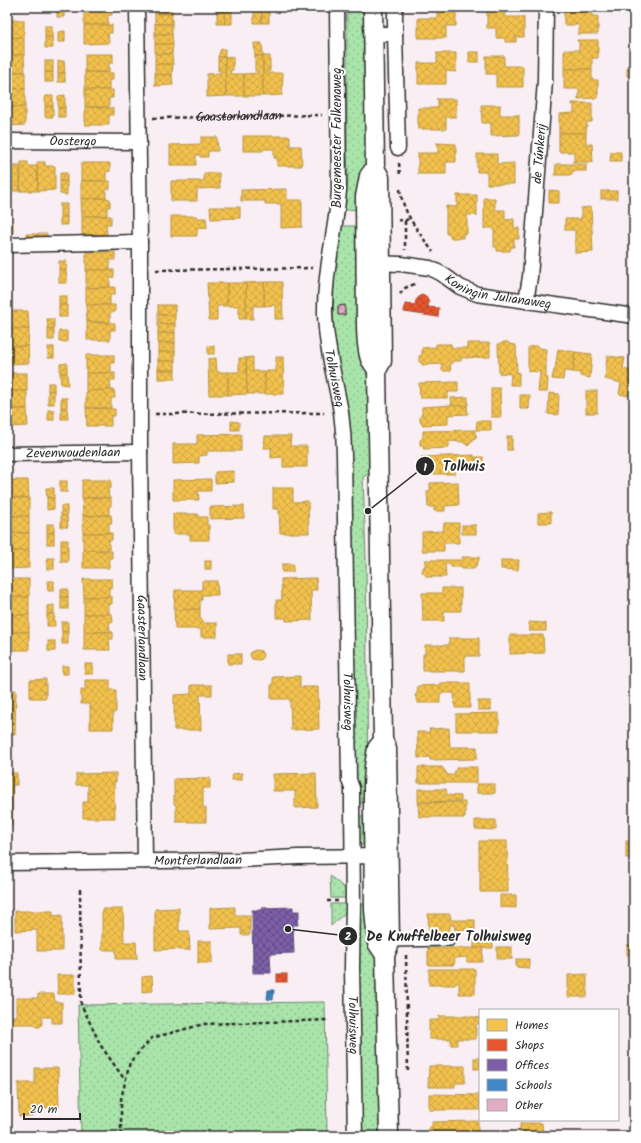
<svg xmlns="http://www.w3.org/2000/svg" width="641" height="1143" font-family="Kalam,sans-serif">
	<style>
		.grass { fill: url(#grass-dots); stroke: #6a886a }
		.homes { fill: url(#homes-cross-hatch); stroke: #b69444 }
		.shops { fill: url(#shops-cross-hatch); stroke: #ac4a2d }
		.offices { fill: url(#offices-cross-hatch); stroke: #634f82 }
		.schools { fill: url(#schools-cross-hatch); stroke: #396c97 }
		.building { fill: url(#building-cross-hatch); stroke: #2b2b2b }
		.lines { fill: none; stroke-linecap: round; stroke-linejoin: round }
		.service-casing { stroke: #2b2b2b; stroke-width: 10 }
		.minor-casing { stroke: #2b2b2b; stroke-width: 17 }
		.tertiary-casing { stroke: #2b2b2b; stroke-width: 21 }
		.path { stroke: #2b2b2b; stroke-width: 2.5; stroke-dasharray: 4 3; stroke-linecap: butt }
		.service { stroke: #fff; stroke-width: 7 }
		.minor { stroke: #fff; stroke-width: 14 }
		.tertiary { stroke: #fff; stroke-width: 18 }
		.labels { text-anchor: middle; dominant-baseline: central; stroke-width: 4; stroke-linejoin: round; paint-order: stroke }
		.street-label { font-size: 13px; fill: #2b2b2b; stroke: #fff }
		.leader { fill: none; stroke: #2b2b2b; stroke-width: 1.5 }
		.callout-dot { fill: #2b2b2b; stroke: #fff; stroke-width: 1.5 }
		.mark-label { font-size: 12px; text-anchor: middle; font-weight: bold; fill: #fff }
		.callout-label { font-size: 14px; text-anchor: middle; font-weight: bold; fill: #2b2b2b; stroke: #fff; stroke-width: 4; stroke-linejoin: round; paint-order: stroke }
	</style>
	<defs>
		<pattern id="grass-dots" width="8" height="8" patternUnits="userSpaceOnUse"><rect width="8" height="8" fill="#a9e4aa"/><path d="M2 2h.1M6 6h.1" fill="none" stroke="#92c492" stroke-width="1.8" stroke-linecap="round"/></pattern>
		<pattern id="homes-cross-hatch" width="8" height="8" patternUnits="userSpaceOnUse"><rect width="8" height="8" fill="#f2c14e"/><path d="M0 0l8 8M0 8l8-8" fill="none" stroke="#d0a644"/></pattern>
		<pattern id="shops-cross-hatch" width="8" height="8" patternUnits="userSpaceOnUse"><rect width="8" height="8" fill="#e4572e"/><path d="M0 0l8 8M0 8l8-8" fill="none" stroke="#b94827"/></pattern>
		<pattern id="offices-cross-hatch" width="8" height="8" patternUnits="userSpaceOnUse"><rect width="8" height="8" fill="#7b5ea7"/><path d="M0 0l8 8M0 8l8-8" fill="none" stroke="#604a80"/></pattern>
		<pattern id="schools-cross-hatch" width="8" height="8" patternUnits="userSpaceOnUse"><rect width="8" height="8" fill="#3f88c5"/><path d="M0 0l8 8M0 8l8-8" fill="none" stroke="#356fa0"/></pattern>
		<pattern id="building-cross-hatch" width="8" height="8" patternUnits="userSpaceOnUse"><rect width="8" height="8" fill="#e3acc4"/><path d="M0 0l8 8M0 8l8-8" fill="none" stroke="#b88c9f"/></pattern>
	</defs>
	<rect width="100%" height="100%" fill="#f9eef3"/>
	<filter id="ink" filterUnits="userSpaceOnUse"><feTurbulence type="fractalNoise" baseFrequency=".025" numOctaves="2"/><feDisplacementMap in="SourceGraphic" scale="8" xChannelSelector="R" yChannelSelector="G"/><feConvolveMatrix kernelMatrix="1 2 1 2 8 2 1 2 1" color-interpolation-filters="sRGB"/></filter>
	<g filter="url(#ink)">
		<!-- grass -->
		<g class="grass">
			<polygon points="347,7 364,7 366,165 361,209 345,210 348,180 347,146"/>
			<polygon points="342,226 361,226 370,372 370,473 363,477 366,559 368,803 356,803 350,540 351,465 350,430 345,398 338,365 333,326 334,276"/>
			<polygon points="359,816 368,816 366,841 363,845 359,845 358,817"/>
			<polygon points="330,876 348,891 348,898 331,898"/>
			<polygon points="331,904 348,904 348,910 331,926"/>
			<polygon points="358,904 370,904 375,952 377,965 380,1136 362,1136"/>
			<polygon points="325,1002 327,1136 7,1136 7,1135 81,1134 78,1005"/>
		</g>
		<!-- homes -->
		<g class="homes">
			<polygon points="108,7 112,7 112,15 108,15 108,25 84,25 84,8"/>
			<rect x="155" y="7" width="17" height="7"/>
			<polygon points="206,7 224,7 225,24 217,24 217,10 220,10 219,7"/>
			<polygon points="224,7 238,7 228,7 228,10 232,10 232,24 225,24"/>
			<polygon points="257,7 262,7 262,23 254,23 254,9 257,10"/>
			<polygon points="262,7 266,7 266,9 269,9 269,23 262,23"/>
			<polygon points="487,7 506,7 505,8 505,17 524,17 524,37 516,37 516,42 505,42 505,38 496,38 496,28 487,28"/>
			<polygon points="564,7 592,7 592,16 598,16 598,34 577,34 579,34 579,25 564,25"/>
			<rect x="57" y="8" width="7" height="9"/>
			<polygon points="436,8 456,8 456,26 446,26 446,38 418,38 418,18 437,18 437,9 436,9"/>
			<rect x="155" y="14" width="17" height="10"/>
			<polygon points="7,20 24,20 24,37 7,38"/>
			<rect x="155" y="24" width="17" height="10"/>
			<polygon points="84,25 112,25 112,33 108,33 109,43 84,44"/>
			<rect x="45" y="26" width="7" height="11"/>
			<polygon points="65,31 65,42 58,42 58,32"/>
			<polygon points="155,34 172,34 173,44 155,44"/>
			<polygon points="24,37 24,55 7,55 7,38"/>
			<polygon points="45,37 52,37 53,48 45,48"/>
			<polygon points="577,40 598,40 598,58 592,58 592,69 564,69 564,50 579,50 579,41 577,41"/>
			<polygon points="254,43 262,43 263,56 255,56"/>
			<polygon points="155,44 173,44 172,54 155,54"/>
			<polygon points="221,49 225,49 225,57 218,57"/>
			<rect x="469" y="52" width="10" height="10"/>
			<polygon points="436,53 456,53 456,72 446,71 446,84 418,84 418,63 437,63 437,54"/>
			<polygon points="85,54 113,54 113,63 109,63 109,72 85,72"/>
			<polygon points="155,54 172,54 173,64 155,64"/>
			<polygon points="7,55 24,55 25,72 7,72"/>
			<polygon points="233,56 233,70 230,71 231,74 244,74 244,96 226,96 225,57"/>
			<polygon points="255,56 263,56 263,96 244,96 244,74 258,73 258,71 255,71"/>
			<polygon points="263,56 270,56 270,71 267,71 268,73 283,73 282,95 263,96"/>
			<polygon points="486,56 505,56 504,57 504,66 523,66 523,87 496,87 496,74 486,74"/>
			<polygon points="218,57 225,57 226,96 207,97 207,74 221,73 221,71 218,71"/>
			<rect x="45" y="61" width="8" height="11"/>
			<polygon points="58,61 64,61 65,73 58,73"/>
			<polygon points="155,64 173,64 172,75 155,74"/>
			<rect x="627" y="68" width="7" height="8"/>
			<polygon points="564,69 592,69 592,80 598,80 598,98 578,99 578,97 579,98 579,89 564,89"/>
			<rect x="7" y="72" width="18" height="17"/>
			<rect x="45" y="72" width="8" height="10"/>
			<polygon points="85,72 113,73 113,80 109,80 109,90 85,90"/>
			<rect x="58" y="73" width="7" height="9"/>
			<polygon points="155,74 172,75 173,85 155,86"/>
			<rect x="7" y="89" width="18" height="18"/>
			<polygon points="85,90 113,90 113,98 109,98 109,107 85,107"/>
			<polygon points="65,95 65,108 58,108 58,96"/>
			<polygon points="45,96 53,96 53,106 45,107"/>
			<polygon points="436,99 456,99 456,117 446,117 446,129 418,129 418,108 438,108 438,99"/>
			<polygon points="572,103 592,103 592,122 587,122 586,133 559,133 559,114 574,113 574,104 572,105"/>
			<polygon points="481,105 501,105 500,106 500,115 519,115 519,135 491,136 491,123 482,123"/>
			<polygon points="53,106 53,117 45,117 45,107"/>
			<polygon points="7,107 25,107 25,125 7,126"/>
			<polygon points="85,107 113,108 113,115 109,115 109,125 85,125"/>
			<rect x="58" y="108" width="7" height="9"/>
			<polygon points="559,133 586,133 586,144 592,144 593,162 572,162 574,161 574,152 559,152"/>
			<polygon points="243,136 290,136 290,146 301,146 302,166 277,166 277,158 274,158 274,149 263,149 263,151 243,151"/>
			<polygon points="630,136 634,136 634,148 630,147"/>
			<polygon points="201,137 217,137 218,151 208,151 208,157 200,157 200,155 196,155 196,165 170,165 170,145 201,144"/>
			<polygon points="436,143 456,144 456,162 446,162 446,174 418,174 418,153 438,153 438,144"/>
			<polygon points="611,152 621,152 621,161 610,161"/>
			<polygon points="477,154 497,154 497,164 514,163 514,184 487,184 487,172 477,172"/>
			<polygon points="7,162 10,162 10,166 20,166 20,191 7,191"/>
			<polygon points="21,162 28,162 28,166 37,166 38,191 20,191"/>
			<polygon points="37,162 45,162 45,166 55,166 55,190 38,191"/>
			<polygon points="81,163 110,163 110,171 106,172 106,181 81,181"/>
			<polygon points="556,164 586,164 586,171 572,171 572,175 555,175"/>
			<rect x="60" y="173" width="7" height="8"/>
			<polygon points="204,173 219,173 220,188 197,189 197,201 171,201 171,181 204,181"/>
			<polygon points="60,181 67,181 67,195 60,194"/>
			<polygon points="81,181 110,181 110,189 106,189 106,198 81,199"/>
			<polygon points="287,189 287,200 302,200 302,227 281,228 281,204 265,204 265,201 241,201 241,190"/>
			<polygon points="549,190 559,191 559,203 549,203"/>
			<rect x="601" y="191" width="16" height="8"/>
			<polygon points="457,195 477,195 477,217 476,215 467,215 467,234 463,234 463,238 450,238 450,234 446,234 446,206 457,207"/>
			<polygon points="106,198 110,199 110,207 107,207 107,216 82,216 81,199"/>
			<polygon points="484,198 495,198 495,210 505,210 505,220 514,219 514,228 519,228 519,239 514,239 514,247 511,247 510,251 497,251 497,247 494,247 494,228 485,228 484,229"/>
			<rect x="60" y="204" width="7" height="13"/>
			<polygon points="210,207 240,207 240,218 211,219"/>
			<polygon points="591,207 593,252 575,253 575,230 565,230 565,219 581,219 581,208"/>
			<polygon points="82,216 111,216 111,224 106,224 107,234 82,235"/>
			<polygon points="171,216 197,216 197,218 206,218 207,228 197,228 197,236 171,236"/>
			<rect x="60" y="217" width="7" height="8"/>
			<rect x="7" y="223" width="6" height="10"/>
			<rect x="26" y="234" width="12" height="8"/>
			<polygon points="38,234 47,234 48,241 38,242"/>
			<polygon points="86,252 115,252 115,260 110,260 110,270 86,270"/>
			<polygon points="59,261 67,261 66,270 59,270"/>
			<polygon points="59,270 66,270 67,283 59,283"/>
			<polygon points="86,270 114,270 114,277 110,278 110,287 86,288"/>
			<polygon points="264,282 282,282 283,319 275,319 275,305 264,306"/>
			<polygon points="264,282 264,306 253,306 253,319 246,319 246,283"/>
			<polygon points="207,283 227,283 227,306 217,306 217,320 209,320"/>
			<polygon points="227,283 246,283 246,319 239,319 239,306 227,306"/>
			<polygon points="110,287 115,287 115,295 110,295 110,305 86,305 86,288"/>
			<rect x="59" y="296" width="8" height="9"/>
			<rect x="59" y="305" width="8" height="12"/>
			<polygon points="86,305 115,305 115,312 110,312 110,322 87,322"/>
			<rect x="158" y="305" width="17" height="10"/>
			<polygon points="7,311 28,311 29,329 7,329"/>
			<rect x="158" y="315" width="17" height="9"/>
			<polygon points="47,319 54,319 54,328 48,329"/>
			<polygon points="87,322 115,323 115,330 110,330 110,340 87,340"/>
			<rect x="158" y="324" width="17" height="9"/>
			<polygon points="54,328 54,340 48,340 48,329"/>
			<polygon points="7,329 29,329 28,346 7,346"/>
			<polygon points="59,331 67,331 67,342 59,341"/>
			<rect x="158" y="333" width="17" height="10"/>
			<polygon points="503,342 508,342 509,344 516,345 517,372 519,373 519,385 510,385 511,374 499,373 498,344 501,344"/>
			<rect x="158" y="343" width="17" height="9"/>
			<polygon points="467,343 490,343 490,357 461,358 461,361 452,361 452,364 450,364 451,371 442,371 442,364 422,365 422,363 419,362 419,356 422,355 422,348 436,347 436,344 451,344 452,348 467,348"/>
			<polygon points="7,346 28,346 29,363 7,364"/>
			<rect x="208" y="346" width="6" height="8"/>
			<polygon points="532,346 538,346 540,348 546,349 546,378 548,378 547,392 538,392 540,372 528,371 528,348"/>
			<rect x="48" y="347" width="6" height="11"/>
			<polygon points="558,349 575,352 573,372 564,371 563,380 552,379 554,370 555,370"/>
			<rect x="158" y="352" width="17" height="9"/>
			<polygon points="575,352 592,354 590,378 580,376 580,373 573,372"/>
			<polygon points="86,355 114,355 114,363 111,363 111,373 86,373"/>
			<polygon points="607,356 625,358 623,369 632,371 628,396 619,394 621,383 605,379"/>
			<polygon points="253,357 253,371 265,371 265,394 247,394 246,358"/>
			<polygon points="276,357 283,357 284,394 265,394 265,371 276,371"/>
			<polygon points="216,358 217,372 228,372 228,395 209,395 208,359"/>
			<polygon points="239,358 246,358 247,394 228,395 228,372 239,372"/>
			<rect x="158" y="361" width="17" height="9"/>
			<polygon points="67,363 67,373 60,373 60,364"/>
			<rect x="158" y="370" width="17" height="9"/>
			<rect x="7" y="373" width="20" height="18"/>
			<polygon points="60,373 67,373 68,385 61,384"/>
			<polygon points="86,373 115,373 115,380 110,380 111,390 86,391"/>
			<polygon points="458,382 458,392 448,392 448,398 420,398 419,383"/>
			<rect x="48" y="383" width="6" height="8"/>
			<polygon points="491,388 500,388 501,417 491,417"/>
			<polygon points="111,390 114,390 115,398 111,398 111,408 86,408 86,391"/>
			<rect x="7" y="391" width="20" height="18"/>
			<rect x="48" y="391" width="6" height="13"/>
			<rect x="586" y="391" width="11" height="22"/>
			<polygon points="549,393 559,394 558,415 548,414"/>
			<polygon points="520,395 530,395 529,409 520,409"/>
			<polygon points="468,397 468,405 467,406 452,406 451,398"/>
			<rect x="61" y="398" width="6" height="10"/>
			<polygon points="452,405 467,406 468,414 448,415 448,424 422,425 422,423 420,421 420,417 422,414 422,407"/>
			<polygon points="61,408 67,408 68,419 61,419"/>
			<polygon points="86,408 115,409 115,416 111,416 111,426 87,426"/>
			<polygon points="7,409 27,409 28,426 7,427"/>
			<rect x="48" y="410" width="6" height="10"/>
			<polygon points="231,421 239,422 239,430 231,430"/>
			<polygon points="477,421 491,421 491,430 476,430"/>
			<polygon points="475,430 475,434 477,436 468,446 463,442 449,441 449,448 423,449 424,447 420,445 420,440 423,438 423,431"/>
			<polygon points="241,434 241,451 207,451 207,455 199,456 199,463 173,464 173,444 197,444 197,435"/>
			<polygon points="265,436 291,436 290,446 307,446 307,467 283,467 283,457 271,458 271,448 264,448"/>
			<rect x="507" y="436" width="5" height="14"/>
			<polygon points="474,455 474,463 455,464 455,474 421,474 421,457"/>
			<rect x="475" y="457" width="8" height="7"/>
			<polygon points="234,471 234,482 215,483 215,472"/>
			<polygon points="211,479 211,491 198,491 199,500 173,500 173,480"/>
			<polygon points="7,480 28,480 29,498 7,498"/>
			<polygon points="82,480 111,480 111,488 108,488 109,498 82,498"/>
			<rect x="60" y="481" width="7" height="11"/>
			<polygon points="458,482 459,505 445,506 445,511 434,511 434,507 428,507 427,491 430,491 430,483"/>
			<polygon points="46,488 54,488 54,498 47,498"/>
			<polygon points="273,488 293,488 293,502 308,501 309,533 280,533 279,509 273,509"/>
			<rect x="7" y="498" width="22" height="18"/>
			<polygon points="47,498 54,498 54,509 47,510"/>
			<polygon points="82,498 111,498 111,506 109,506 109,515 83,516"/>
			<rect x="61" y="506" width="6" height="10"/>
			<polygon points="244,506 244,518 210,519 210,507"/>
			<polygon points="551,512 551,523 538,523 538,513"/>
			<polygon points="173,514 198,514 198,517 207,517 207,525 209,525 209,540 190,540 190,534 173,534"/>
			<polygon points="109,515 111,515 112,523 109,523 109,533 83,533 83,516"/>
			<rect x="7" y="516" width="22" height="17"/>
			<polygon points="61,516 67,516 68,527 61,527"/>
			<polygon points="444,523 459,523 459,543 444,543 444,551 422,551 422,532 443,531"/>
			<rect x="47" y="524" width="7" height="9"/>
			<rect x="462" y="525" width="14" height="9"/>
			<rect x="7" y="533" width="22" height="18"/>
			<rect x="47" y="533" width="7" height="11"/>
			<polygon points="83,533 112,533 112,540 109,540 109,550 83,550"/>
			<polygon points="61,540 68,540 68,550 61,551"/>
			<polygon points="68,550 68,562 61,562 61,551"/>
			<polygon points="83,550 112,551 112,558 109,558 109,568 83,568"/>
			<polygon points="7,551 29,551 29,568 7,569"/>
			<polygon points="462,557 479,557 479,560 474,569 462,569 462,567 451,567 450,564 445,564 446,577 426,577 426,575 422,572 423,568 425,565 425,560 462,560"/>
			<rect x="47" y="558" width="7" height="11"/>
			<polygon points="501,560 519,560 518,570 501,569"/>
			<rect x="205" y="561" width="6" height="8"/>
			<rect x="282" y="564" width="11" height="8"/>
			<polygon points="316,578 317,590 311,590 312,620 286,621 286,618 276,618 276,600 282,600 281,579"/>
			<rect x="7" y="579" width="22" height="18"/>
			<polygon points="83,579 112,579 112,587 109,588 109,597 84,597"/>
			<polygon points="47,581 54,581 54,591 48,591"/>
			<polygon points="202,581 217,581 218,595 202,595 202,600 200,600 200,609 174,610 175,590 202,590"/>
			<polygon points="442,588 461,588 461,611 444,611 444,621 423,621 422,593 442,593"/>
			<rect x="61" y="589" width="7" height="8"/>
			<rect x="7" y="597" width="22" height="18"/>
			<rect x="61" y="597" width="7" height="12"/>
			<polygon points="84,597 112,597 112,604 109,604 109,614 84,614"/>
			<polygon points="54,605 54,614 47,614 47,606"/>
			<polygon points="200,609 200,619 202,619 202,623 217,623 217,637 201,637 201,629 175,629 174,610"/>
			<polygon points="47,614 54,614 55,626 47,626"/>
			<polygon points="84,614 112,614 113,622 109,622 110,632 84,632"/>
			<rect x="7" y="615" width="22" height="17"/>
			<polygon points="61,622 68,622 68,632 62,632"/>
			<polygon points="529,622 546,623 546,631 529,631"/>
			<rect x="7" y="632" width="22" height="18"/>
			<rect x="62" y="632" width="6" height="12"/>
			<polygon points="84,632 113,632 113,639 109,639 110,650 84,650"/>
			<polygon points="510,635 543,635 544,653 510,654"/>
			<polygon points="449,638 479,638 479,656 465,656 465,671 423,671 423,654 425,654 425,645 449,645"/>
			<rect x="48" y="641" width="7" height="10"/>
			<polygon points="255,650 261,651 263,655 262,659 259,660 252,659 250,655 251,652"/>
			<rect x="228" y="654" width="13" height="10"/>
			<rect x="85" y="664" width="8" height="10"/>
			<rect x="629" y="665" width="5" height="27"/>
			<rect x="62" y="666" width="6" height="8"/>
			<polygon points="300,676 300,687 318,687 319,729 291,730 290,699 271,699 271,685 273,685 273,677"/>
			<polygon points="46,679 46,698 30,698 30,680"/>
			<polygon points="85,680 110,680 110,690 116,690 116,712 113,713 113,729 90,729 90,704 81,704 81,690 85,690"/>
			<polygon points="440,683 470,683 470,708 455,708 454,693 440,693 440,703 418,703 418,701 416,698 415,695 417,693 418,686 440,685"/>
			<polygon points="191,685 212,685 212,695 200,695 201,730 174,730 174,695 191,694"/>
			<polygon points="7,690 16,690 15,734 7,734"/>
			<rect x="478" y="701" width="13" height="9"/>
			<polygon points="499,713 499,731 456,731 456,714"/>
			<polygon points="449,728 450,747 477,747 477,759 430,760 430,757 418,758 417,732 430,732 429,729"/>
			<polygon points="418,767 442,767 448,775 453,775 457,767 477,767 477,783 418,783"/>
			<polygon points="7,773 17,773 17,785 12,785 12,826 7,826"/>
			<polygon points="116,773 116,782 114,782 115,818 83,818 83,802 88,802 88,785 76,785 76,774"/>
			<polygon points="242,773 242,780 232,780 232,774"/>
			<polygon points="316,773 317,807 295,808 295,791 273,791 273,774"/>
			<polygon points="210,778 210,788 203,788 203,808 206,808 206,822 176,822 176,804 174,804 174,779"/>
			<rect x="477" y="784" width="18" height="9"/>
			<polygon points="418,789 446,789 447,795 461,796 461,801 418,802"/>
			<polygon points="465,802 465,818 442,818 442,817 419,817 418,803"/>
			<polygon points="475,820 496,820 496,830 475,829"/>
			<polygon points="479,841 507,841 508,892 480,892 480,870 479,870"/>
			<rect x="626" y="841" width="8" height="17"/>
			<rect x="629" y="884" width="5" height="8"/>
			<polygon points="500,895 516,895 516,908 500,907"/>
			<polygon points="235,907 235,915 250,915 250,935 241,935 241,928 210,929 210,908"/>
			<polygon points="179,908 179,931 189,931 190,950 179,950 179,949 155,950 155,909"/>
			<polygon points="102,909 123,909 124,942 136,942 137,959 116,959 116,950 102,950"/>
			<polygon points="15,911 53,911 53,916 62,915 62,951 37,951 37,930 15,931"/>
			<polygon points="428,914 450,914 451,920 475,920 475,930 455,930 454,925 450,925 450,939 429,938"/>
			<rect x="474" y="937" width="19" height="11"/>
			<rect x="198" y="941" width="14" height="22"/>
			<rect x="627" y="945" width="7" height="10"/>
			<rect x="497" y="947" width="15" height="12"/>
			<polygon points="428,948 483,948 482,962 467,962 467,957 455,958 454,965 428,965"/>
			<polygon points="516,959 529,959 529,968 516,967"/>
			<polygon points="429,969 475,969 475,994 459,994 459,983 455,983 455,985 429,985"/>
			<polygon points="587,974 587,997 568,997 568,975"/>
			<polygon points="57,975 75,975 75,994 58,994"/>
			<polygon points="152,976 153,991 142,992 142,977"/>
			<polygon points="38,994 54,994 55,1002 62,1002 62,1023 52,1023 52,1017 42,1017 42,1024 40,1027 37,1027 34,1024 13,1024 13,1016 16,1016 16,998 38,998"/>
			<polygon points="439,1016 468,1016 480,1018 480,1024 476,1024 476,1039 457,1039 457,1045 451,1045 451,1039 429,1039 429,1020 439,1020"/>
			<rect x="474" y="1058" width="6" height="11"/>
			<polygon points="429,1066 465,1066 465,1083 455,1083 455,1087 428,1087"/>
			<polygon points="35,1068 58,1068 59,1107 32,1108 32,1116 19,1116 18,1083 35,1083"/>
			<polygon points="429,1094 480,1095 480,1110 429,1110"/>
			<polygon points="478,1121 478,1136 464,1136 464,1134 461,1134 461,1136 432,1136 429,1134 429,1128 432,1126 432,1122"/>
			<polygon points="520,1123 542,1123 543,1136 520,1136"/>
		</g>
		<!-- shops -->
		<g class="shops">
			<polygon points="421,295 426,296 429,301 428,307 439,308 438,317 404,312 405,304 415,305 416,300"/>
			<rect x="277" y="974" width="10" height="8"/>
			<polygon points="631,978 634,978 634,987 630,987"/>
		</g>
		<!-- offices -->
		<polygon class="offices" points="293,907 293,911 299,911 299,919 297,919 298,925 293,925 294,953 270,954 271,973 253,973 252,910 262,910 262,908"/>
		<!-- schools -->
		<polygon class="schools" points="268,990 274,990 273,1000 267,999"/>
		<!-- building -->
		<polygon class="building" points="345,305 345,315 338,315 338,306"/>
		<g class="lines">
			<defs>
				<polyline id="service" points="390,943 450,942"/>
				<g id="minor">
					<path id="s2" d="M137 7 140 242V452L145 861"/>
					<path id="s3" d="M337 7 339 190C336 232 324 272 325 314 326 347 335 379 341 412 343 426 344 441 344 455L349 780 352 788V806L353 905 352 968 355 1136"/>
					<polyline points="373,34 395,34 395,7"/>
					<polyline points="395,34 398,148"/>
					<path id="s4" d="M7 141 139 142"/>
					<polyline points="7,245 140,242"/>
					<path id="s5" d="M372 263 401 264 430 268 442 274 460 287 477 294 634 316"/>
					<path id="s6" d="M526 301 530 277 545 81 546 7"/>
					<path id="s7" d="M7 454 140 452"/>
					<path id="s8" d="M7 863 240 860 298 857 382 856"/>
				</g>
				<g id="tertiary">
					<polyline points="373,7 375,168 380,177 382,361 377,370 383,740 387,749 390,943 385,955 389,1136"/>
					<path d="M375 168 369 176 365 197 366 321C366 333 366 347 370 359 372 363 375 366 377 370"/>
					<polyline points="383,741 377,748 374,767 373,785 373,812 374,910 377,943 385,955"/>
				</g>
			</defs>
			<!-- service casing -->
			<use href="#service" class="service-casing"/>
			<!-- minor casing -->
			<use href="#minor" class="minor-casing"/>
			<!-- tertiary casing -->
			<use href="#tertiary" class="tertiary-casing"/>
			<!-- path -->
			<g class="path">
				<path id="s1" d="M153 118 322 115"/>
				<polyline points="399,163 400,176"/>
				<path d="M400 189C403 214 419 232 433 252"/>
				<polyline points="398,220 405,221 409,218"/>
				<polyline points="405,221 405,250"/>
				<polyline points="156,270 313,268"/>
				<polyline points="400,294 405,288 417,283"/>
				<polyline points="155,414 324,413"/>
				<polyline points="80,889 81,1004 101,1046 125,1080"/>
				<polyline points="327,901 338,901"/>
				<polyline points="406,955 408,1074"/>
				<polyline points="121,1136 121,1099 130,1062 152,1038 204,1024 329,1020"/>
			</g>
			<!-- service -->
			<use href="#service" class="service"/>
			<!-- minor -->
			<use href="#minor" class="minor"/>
			<!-- tertiary -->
			<use href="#tertiary" class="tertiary"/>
		</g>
	</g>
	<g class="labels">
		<!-- street labels -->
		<g class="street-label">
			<text stroke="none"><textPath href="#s1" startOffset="86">Gaasterlandlaan</textPath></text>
			<text transform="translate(337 138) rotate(-90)">Burgemeester Falkenaweg</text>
			<text stroke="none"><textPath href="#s4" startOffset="66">Oostergo</textPath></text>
			<text stroke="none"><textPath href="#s6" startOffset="148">de Túnkerij</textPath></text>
			<text stroke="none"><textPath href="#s5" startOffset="132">Koningin Julianaweg</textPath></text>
			<text stroke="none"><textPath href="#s3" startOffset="373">Tolhuisweg</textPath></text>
			<text stroke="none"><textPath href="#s7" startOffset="66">Zevenwoudenlaan</textPath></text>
			<text stroke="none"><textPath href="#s2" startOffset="631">Gaasterlandlaan</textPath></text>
			<text stroke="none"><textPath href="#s3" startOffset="697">Tolhuisweg</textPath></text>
			<text stroke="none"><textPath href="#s8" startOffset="191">Montferlandlaan</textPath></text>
			<text stroke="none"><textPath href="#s3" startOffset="1021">Tolhuisweg</textPath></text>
		</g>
	</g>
	<!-- callouts -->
	<path class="leader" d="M368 511L425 466M288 929L348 936"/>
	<g class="callout-dot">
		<circle cx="368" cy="511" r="4"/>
		<circle cx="288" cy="929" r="4"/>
		<circle cx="425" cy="466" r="10"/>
		<circle cx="348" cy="936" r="10"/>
	</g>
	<g class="mark-label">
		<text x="425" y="471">1</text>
		<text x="348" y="940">2</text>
	</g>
	<g class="callout-label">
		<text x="464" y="471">Tolhuis</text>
		<text x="449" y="941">De Knuffelbeer Tolhuisweg</text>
	</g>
	<!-- margin -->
	<rect width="641" height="1143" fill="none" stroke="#fff" stroke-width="24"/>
	<rect x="12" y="12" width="617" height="1119" fill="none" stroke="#2b2b2b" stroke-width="1.5" filter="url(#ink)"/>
	<!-- legend -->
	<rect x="479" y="1009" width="140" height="112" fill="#ffffff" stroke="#aaaaaa"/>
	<rect x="487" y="1019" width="20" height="12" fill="#f2c14e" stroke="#aaaaaa"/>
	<text x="515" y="1029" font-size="12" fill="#2b2b2b">Homes</text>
	<rect x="487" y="1039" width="20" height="12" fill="#e4572e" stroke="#aaaaaa"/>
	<text x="515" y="1049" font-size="12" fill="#2b2b2b">Shops</text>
	<rect x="487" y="1059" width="20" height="12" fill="#7b5ea7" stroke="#aaaaaa"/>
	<text x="515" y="1069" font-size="12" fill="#2b2b2b">Offices</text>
	<rect x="487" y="1079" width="20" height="12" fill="#3f88c5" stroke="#aaaaaa"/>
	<text x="515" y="1089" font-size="12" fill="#2b2b2b">Schools</text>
	<rect x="487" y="1099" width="20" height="12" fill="#e3acc4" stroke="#aaaaaa"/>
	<text x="515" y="1109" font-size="12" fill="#2b2b2b">Other</text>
	<!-- scale -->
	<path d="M24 1113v6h56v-6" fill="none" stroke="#2b2b2b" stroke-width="2"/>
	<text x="30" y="1113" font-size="12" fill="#2b2b2b" stroke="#ffffff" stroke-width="3" paint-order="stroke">20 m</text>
</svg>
